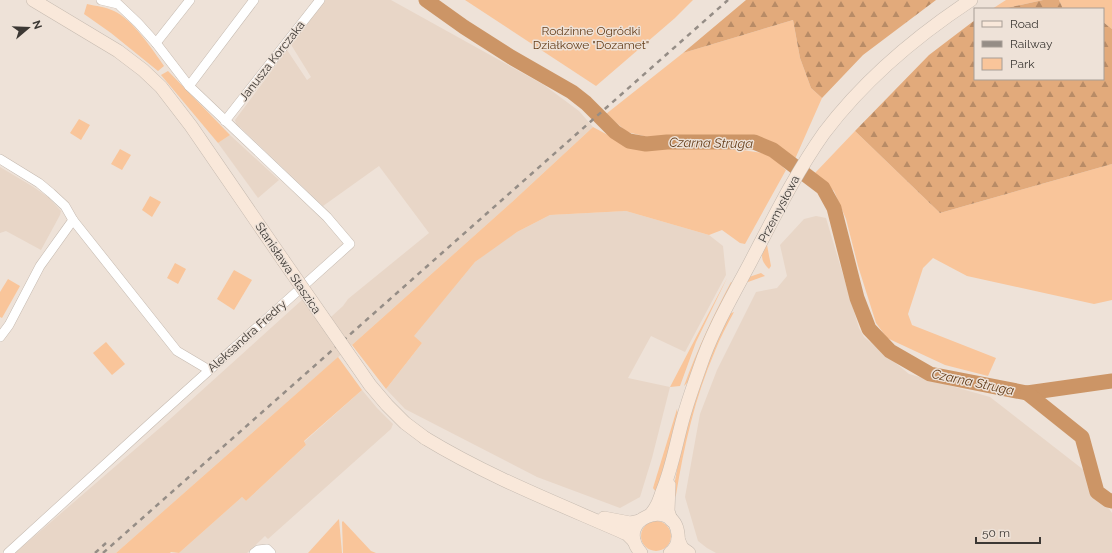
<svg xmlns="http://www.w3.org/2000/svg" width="1112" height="553" font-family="Raleway,sans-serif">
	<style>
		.built { fill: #e8d6c7 }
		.green { fill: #f9c59a }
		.forest { fill: url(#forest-firs) }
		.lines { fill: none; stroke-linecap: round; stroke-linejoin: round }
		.river { stroke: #cc9566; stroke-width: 15 }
		.street-casing { stroke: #c5bab0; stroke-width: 10 }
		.secondary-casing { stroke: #c5bab0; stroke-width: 14 }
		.street { stroke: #fff; stroke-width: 9 }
		.secondary { stroke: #f9e8da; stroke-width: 13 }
		.rail { stroke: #958d86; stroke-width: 2.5; stroke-dasharray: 5 5; stroke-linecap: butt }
		.secondary-bridge-casing { stroke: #c5bab0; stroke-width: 14; stroke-linecap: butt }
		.secondary-bridge { stroke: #f9e8da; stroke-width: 13 }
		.labels { text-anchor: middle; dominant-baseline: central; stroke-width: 3; stroke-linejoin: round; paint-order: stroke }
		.park-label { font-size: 12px; fill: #643e1b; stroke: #eee2d8 }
		.street-label { font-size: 12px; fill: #3c3834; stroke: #eee2d8 }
		.water-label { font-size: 13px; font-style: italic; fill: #643e1b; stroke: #eee2d8 }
	</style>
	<defs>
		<pattern id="forest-firs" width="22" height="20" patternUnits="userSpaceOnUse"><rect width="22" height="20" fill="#e2aa7b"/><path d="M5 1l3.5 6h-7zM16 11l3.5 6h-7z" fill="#b88b66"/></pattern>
	</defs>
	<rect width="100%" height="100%" fill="#eee2d8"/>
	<!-- built -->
	<g class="built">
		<polygon points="324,0 391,0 544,85 579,111 593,127 512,202 352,345 116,553 15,553 169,420 303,299 321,326 343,306 348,299 429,233 379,166 323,206 240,127 237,127 235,120 287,50 307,80 311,77 290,43"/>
		<polygon points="230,135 279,180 258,198 218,143"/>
		<polygon points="0,167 32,186 48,197 61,211 60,215 41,250 6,231 0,233"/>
		<polygon points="626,211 709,235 723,246 726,275 685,352 651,336 628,378 670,387 652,458 640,497 620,508 537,477 405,409 386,389 422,343 413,336 475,262 496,246 517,232 550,215"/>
		<polygon points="816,216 826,218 859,328 864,337 909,374 990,397 1085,471 1092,495 1107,506 1112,513 1112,553 716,553 707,548 698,541 685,497 700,414 717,370 756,292 777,288 787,276 780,245 804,219"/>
		<polygon points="362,390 377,408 393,424 391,429 268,539 265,536 247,553 179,553 242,497 246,501 306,445 304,442"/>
	</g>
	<!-- green -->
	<g class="green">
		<polygon points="465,0 693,0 675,18 596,86"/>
		<polygon points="1006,0 1043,0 1002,9 992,9"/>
		<polygon points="1059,0 1112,0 1112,29 1103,22 1103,9 1088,9 1086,8 1063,9"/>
		<path d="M87 4C96 6 106 7 114 11 132 19 153 50 164 66L158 71 111 33 84 14Z"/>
		<polygon points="793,20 800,58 811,88 822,98 795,159 768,140 746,135 652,138 627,132 606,114 683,53"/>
		<polygon points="168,71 230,135 218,143 161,75"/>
		<polygon points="79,119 90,125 81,140 70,133"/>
		<polygon points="593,127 632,148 675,147 742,150 769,154 786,170 745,244 740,243 722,230 709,235 626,211 550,215 517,232 475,262 414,336 422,343 386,389 352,345 512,202"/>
		<polygon points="855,131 940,213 1112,164 1112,300 1094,304 967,276 933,258 923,268 908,314 912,325 996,358 988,376 945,365 887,338 876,323 858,266 846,219 834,191 815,173"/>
		<polygon points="120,149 131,155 122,170 111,164"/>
		<polygon points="150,196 161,202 152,217 142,210"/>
		<path d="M765 244 767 245 771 266 769 269C760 260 761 255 765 244Z"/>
		<polygon points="175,263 186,269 178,284 167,278"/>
		<polygon points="234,270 252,280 234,310 217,299"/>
		<polygon points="761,273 765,276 748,282 747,280 749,277"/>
		<polygon points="727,278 696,342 680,386 670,387"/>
		<polygon points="8,279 20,286 2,318 0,317 0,292"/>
		<path d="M731 282 734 284 690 380 684 386C697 350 713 316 731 282Z"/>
		<path d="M734 312C727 325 720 338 715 351 695 397 684 446 676 495L675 497H672L683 437 697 387 729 314Z"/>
		<polygon points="106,342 125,364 112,375 93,353"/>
		<polygon points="338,357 362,390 304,441 306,445 246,501 242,497 179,553 171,552 170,553 116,553"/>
		<polygon points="677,409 678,415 659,493 656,492 653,488"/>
		<polygon points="339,519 342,553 308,553 338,520"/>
		<polygon points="343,521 371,551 376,553 343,553 342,522"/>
		<circle cx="656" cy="536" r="15"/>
	</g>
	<!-- forest -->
	<g class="forest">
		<polygon points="746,0 936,0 863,55 822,98 811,88 800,58 793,20 683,53"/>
		<polygon points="1043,0 1059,0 1063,9 1002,9"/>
		<polygon points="975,20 975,79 1103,79 1103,22 1112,29 1112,164 940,213 855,131 929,55"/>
	</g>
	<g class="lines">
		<!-- river -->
		<g class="river">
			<polyline points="426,0 464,27 511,57 572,92 586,103 615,132 629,141 646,144 667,142 754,142 773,150 823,188 834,208 857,298 869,329 890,351 930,374 1027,393 1112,381"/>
			<polyline points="1027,393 1082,437 1097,492 1108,500 1112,501"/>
		</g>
		<defs>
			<g id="street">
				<polyline points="156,43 190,0"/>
				<polyline points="189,86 254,0"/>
				<polyline points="225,121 320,0"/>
				<polyline points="0,159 39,183 51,193 65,206 73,220 177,351 209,370"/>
				<polyline points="0,337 9,325 40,266 73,220"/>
				<polyline points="8,553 156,418 350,244 327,217 189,86 156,43 138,23 118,4 101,0"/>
				<polyline points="254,553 258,550 267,549 271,553"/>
			</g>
			<g id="secondary">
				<polyline points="33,0 118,51 143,70 161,87 191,126 283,260"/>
				<path d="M425 438C489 477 559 504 627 534L634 541"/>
				<polyline points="669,485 668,511 671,520"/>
				<path d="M651 514C657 507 659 501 662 492 671 471 675 449 681 426 686 406 693 387 700 367 712 331 732 297 750 263 773 219 795 174 824 133 864 80 915 37 971 0"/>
				<polyline points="604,518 630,523 639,521"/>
				<polyline points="678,539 682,548 689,553"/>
				<path d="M641 553C612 519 674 496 678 534 679 541 676 548 670 553"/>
			</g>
		</defs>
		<!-- street casing -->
		<use href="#street" class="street-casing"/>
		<!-- secondary casing -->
		<use href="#secondary" class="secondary-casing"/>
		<!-- street -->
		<use href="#street" class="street"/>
		<!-- secondary -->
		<use href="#secondary" class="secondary"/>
		<!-- rail -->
		<g class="rail">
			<polyline points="95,553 106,543"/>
			<polyline points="103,553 728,0"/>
		</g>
		<defs>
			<polyline id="secondary-bridge" points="283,260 370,385 387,405 405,423 425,438"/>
		</defs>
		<!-- secondary-bridge casing -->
		<use href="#secondary-bridge" class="secondary-bridge-casing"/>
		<!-- secondary-bridge -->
		<use href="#secondary-bridge" class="secondary-bridge"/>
	</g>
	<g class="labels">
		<!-- park labels -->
		<g class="park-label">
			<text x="591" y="31">Rodzinne Ogródki<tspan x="591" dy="14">Działkowe "Dozamet"</tspan></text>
		</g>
		<!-- street labels -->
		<g class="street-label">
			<text transform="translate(272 61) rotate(-52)">Janusza Korczaka</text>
			<text transform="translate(779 209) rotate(-62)">Przemysłowa</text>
			<text transform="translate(288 268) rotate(56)">Stanisława Staszica</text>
			<text transform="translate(247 336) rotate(-42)">Aleksandra Fredry</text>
		</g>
		<!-- water labels -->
		<g class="water-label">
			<text transform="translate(711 143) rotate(1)">Czarna Struga</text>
			<text transform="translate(973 382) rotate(12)">Czarna Struga</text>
		</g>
	</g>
	<!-- legend -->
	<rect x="974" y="8" width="130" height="72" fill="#eee2d8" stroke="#a79e96"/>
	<rect x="982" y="21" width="20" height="6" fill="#f9e8da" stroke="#a79e96"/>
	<text x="1010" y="28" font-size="12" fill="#3c3834">Road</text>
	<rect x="982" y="41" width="20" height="6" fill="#958d86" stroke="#a79e96"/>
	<text x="1010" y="48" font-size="12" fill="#3c3834">Railway</text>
	<rect x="982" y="58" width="20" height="12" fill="#f9c59a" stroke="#a79e96"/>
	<text x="1010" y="68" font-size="12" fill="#3c3834">Park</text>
	<!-- north arrow -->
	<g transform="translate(28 28) rotate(71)" stroke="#eee2d8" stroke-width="3" paint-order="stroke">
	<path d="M0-3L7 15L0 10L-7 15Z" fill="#3c3834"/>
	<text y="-6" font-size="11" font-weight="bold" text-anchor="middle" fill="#3c3834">N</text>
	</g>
	<!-- scale -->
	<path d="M976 537v6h64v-6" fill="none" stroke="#3c3834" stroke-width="2"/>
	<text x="982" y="537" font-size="12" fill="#3c3834" stroke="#eee2d8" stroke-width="3" paint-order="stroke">50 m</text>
</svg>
